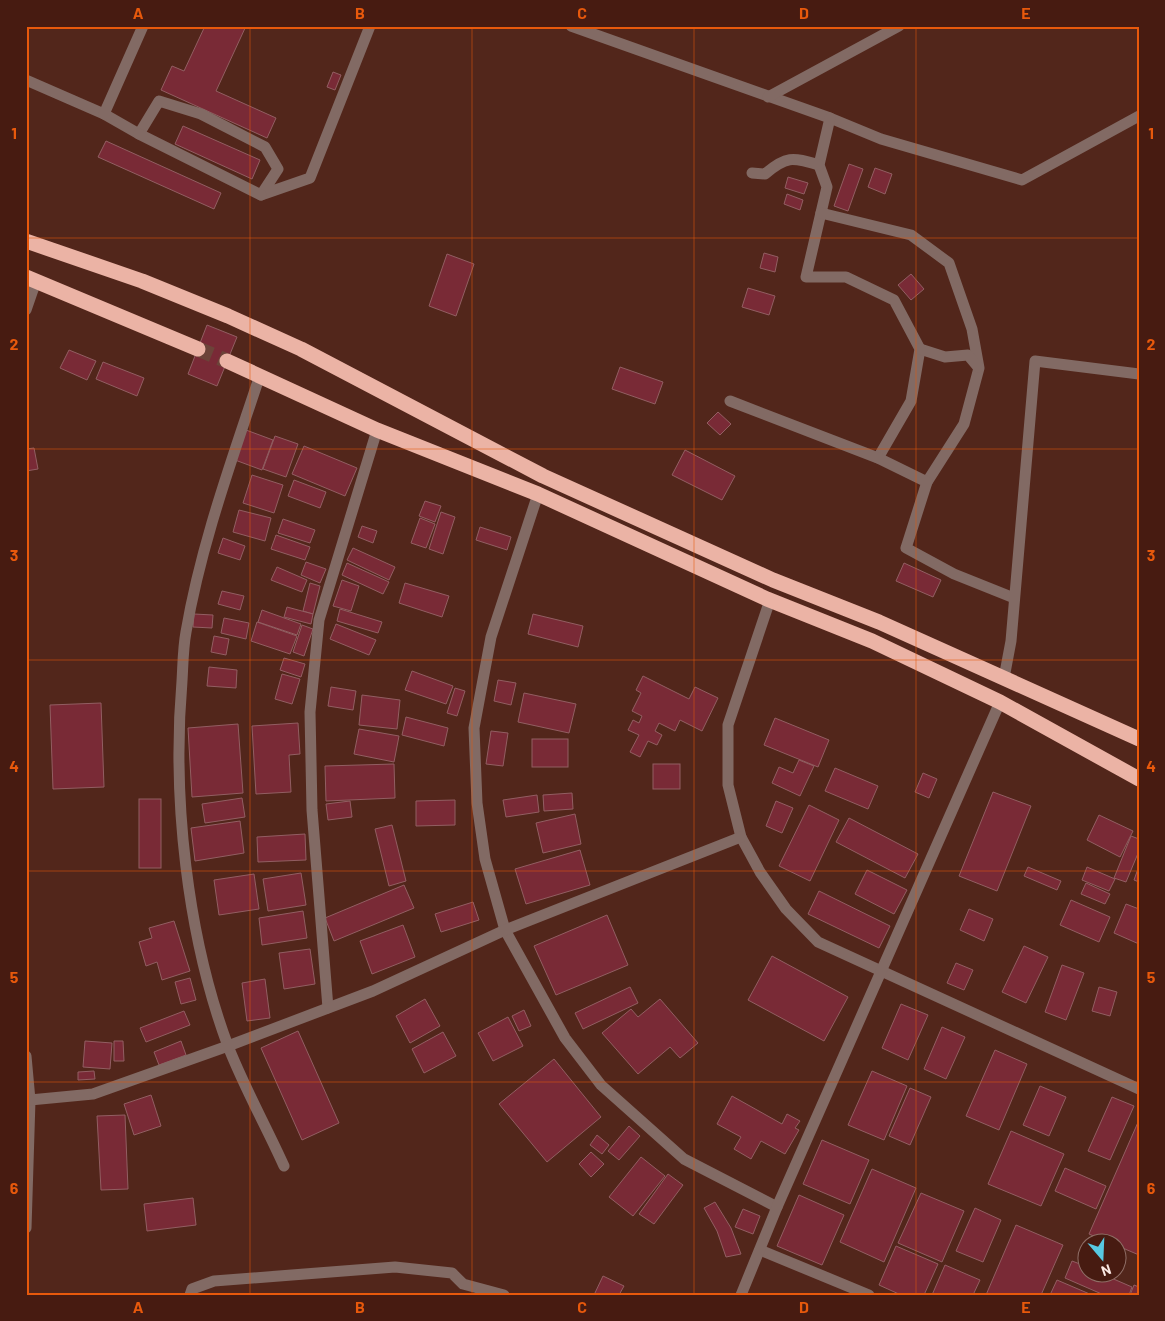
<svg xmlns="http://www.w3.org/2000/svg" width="1165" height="1321" font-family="Barlow,sans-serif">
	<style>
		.building { fill: #792a36; stroke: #925e62 }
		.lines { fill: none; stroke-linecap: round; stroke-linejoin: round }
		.highway-tunnel { stroke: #6c4339; stroke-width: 15; stroke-dasharray: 15 8; stroke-linecap: butt }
		.street { stroke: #826a64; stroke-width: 11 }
		.highway { stroke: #ebb3a5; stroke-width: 15 }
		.grid { fill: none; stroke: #e8590c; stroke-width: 1; stroke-opacity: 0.55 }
		.neatline { fill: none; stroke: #e8590c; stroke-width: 2 }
		.grid-label { font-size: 16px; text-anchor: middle; font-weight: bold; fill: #e8590c }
	</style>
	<rect width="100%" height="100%" fill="#52261b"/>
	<!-- building -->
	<g class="building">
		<polygon points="205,26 246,26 216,91 276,118 267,138 161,90 172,66 184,71"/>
		<polygon points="333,72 341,75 335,90 327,87"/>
		<polygon points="183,126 260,160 252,179 175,144"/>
		<polygon points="106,141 221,193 214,209 98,157"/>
		<polygon points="849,164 863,169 848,211 834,206"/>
		<polygon points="875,168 892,174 885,194 868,187"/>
		<polygon points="788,177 808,183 804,194 785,188"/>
		<polygon points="787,194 803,200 800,210 784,204"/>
		<polygon points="764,253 778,257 775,272 760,268"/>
		<polygon points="447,254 474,264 456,316 429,306"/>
		<polygon points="911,274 924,289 911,300 898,285"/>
		<polygon points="748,288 775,296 769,315 742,307"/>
		<polygon points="207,325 237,337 217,386 188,374"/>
		<polygon points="69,350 96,361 87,380 60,368"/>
		<polygon points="103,362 144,378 137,396 96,379"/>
		<polygon points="620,367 663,382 655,404 612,389"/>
		<polygon points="718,412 731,424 720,435 707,423"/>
		<polygon points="246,430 273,440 262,470 235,460"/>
		<polygon points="275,436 298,444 286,477 263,469"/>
		<polygon points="304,446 357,468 345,496 292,474"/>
		<polygon points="34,448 38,469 26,471 26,449"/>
		<polygon points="685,450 735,476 722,500 672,475"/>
		<polygon points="252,475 283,485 274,513 243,503"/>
		<polygon points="294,480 326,492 320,508 288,496"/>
		<polygon points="425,501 441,506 435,522 419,516"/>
		<polygon points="239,510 271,518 265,541 233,532"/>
		<polygon points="441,512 455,517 443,554 429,549"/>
		<polygon points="420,518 435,524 426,548 411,543"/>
		<polygon points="283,519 315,530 310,543 278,533"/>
		<polygon points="362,526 377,531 373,543 358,537"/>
		<polygon points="480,527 511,537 507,550 476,540"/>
		<polygon points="276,535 310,547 305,560 271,549"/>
		<polygon points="223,538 245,546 240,560 218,553"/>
		<polygon points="353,548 395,567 389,580 347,560"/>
		<polygon points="306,562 326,569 320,583 301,575"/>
		<polygon points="347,563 389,582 383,594 342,575"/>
		<polygon points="904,563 941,580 933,597 896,581"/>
		<polygon points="277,567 307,580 302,592 271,580"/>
		<polygon points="342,580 359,586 351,611 333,606"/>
		<polygon points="310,583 320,586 313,614 303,611"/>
		<polygon points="405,583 449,596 442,617 399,603"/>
		<polygon points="222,591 244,596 240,610 218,604"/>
		<polygon points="287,607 313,614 311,624 284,617"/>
		<polygon points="340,609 382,622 378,633 337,621"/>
		<polygon points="262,610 301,624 297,635 258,622"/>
		<polygon points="194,614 213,615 212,628 193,627"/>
		<polygon points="533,614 583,626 578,647 528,634"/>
		<polygon points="224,618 249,623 246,639 221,633"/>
		<polygon points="257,622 297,636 290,654 251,641"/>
		<polygon points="336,624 376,640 369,655 330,639"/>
		<polygon points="302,625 313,629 304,656 293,652"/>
		<polygon points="214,636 229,639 226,655 211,652"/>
		<polygon points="284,658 305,664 301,677 280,670"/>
		<polygon points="209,667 237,670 236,688 207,686"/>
		<polygon points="412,671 453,686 446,704 405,690"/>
		<polygon points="282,674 300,679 292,704 275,699"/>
		<polygon points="643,676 689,699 695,687 718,698 702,731 680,720 675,731 659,723 655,731 662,735 657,745 648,741 640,757 630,752 639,735 628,730 633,720 639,723 642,716 632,711 641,693 636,690"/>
		<polygon points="498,680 516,683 511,705 494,701"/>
		<polygon points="331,687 356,691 353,710 328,706"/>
		<polygon points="455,688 465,691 457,716 447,713"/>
		<polygon points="524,693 576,704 569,733 518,722"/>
		<polygon points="362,695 400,700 397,729 359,725"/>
		<polygon points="101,703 104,787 53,789 50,705"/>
		<polygon points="406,717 448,728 444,746 402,735"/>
		<polygon points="775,718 829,740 818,767 764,745"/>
		<polygon points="298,723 300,754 289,755 291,792 256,794 252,726"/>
		<polygon points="238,724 243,793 192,797 188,728"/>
		<polygon points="359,729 399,736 394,762 354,754"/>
		<polygon points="491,731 508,733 503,766 486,764"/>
		<rect x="532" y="739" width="36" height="28"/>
		<polygon points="799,760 814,766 800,796 772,783 779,767 793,773"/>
		<polygon points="394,764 395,798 326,801 325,766"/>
		<rect x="653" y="764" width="27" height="25"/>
		<polygon points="835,768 878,786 868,809 825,791"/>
		<polygon points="923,773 937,779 929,798 915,792"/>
		<polygon points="993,792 1031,806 997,891 959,876"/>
		<polygon points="572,793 573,809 544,811 543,795"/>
		<polygon points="537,795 539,812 506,817 503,800"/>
		<polygon points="242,798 245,817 205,823 202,804"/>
		<rect x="139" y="799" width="22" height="69"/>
		<polygon points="455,800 455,825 416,826 416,801"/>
		<polygon points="350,801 352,817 328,820 326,804"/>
		<polygon points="776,801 793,808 782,833 766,826"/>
		<polygon points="809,805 839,820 810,881 779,866"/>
		<polygon points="575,814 581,844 543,853 536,823"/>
		<polygon points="1099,815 1133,831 1120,857 1087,840"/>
		<polygon points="849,818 918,854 905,878 836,842"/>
		<polygon points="240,821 244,853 195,861 191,828"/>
		<polygon points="392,825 406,881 389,886 375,829"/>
		<polygon points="305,834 306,860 258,862 257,837"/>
		<polygon points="1131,836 1139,839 1139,851 1126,882 1114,878"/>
		<polygon points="580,850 590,885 526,904 515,869"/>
		<polygon points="1139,866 1139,882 1134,880"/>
		<polygon points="1028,867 1061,881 1057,890 1024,876"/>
		<polygon points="1087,867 1115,879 1109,891 1082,880"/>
		<polygon points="867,870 907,890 894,914 855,894"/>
		<polygon points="301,873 306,905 268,911 263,879"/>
		<polygon points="254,874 259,909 219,915 214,880"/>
		<polygon points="1086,883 1110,894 1105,904 1081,894"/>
		<polygon points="404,885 414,908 334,941 325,918"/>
		<polygon points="819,891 890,926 879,948 808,914"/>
		<polygon points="1071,900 1110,917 1099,942 1060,925"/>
		<polygon points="473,902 479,920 441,932 435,914"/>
		<polygon points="1126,904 1139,909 1139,944 1114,933"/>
		<polygon points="969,909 993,919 984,941 960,930"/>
		<polygon points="303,911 307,938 262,945 259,918"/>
		<polygon points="607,915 628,965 556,995 534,946"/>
		<polygon points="174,921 190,971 162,980 157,962 146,966 139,942 152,938 149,928"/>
		<polygon points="403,925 415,957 372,974 360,941"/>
		<polygon points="1024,946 1048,957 1026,1003 1002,992"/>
		<polygon points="310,949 315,984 284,989 279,953"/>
		<polygon points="772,956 848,997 824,1041 748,1000"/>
		<polygon points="956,963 973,970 964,990 947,983"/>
		<polygon points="1062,965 1084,973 1066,1020 1045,1012"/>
		<polygon points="190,978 196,1000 181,1004 175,982"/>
		<polygon points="265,979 270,1018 247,1021 242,983"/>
		<polygon points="630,987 638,1003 583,1029 575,1013"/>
		<polygon points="1099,987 1117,992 1110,1016 1092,1011"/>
		<polygon points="425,999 440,1026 410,1043 396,1016"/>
		<polygon points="660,999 698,1043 680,1058 670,1047 638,1074 602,1033 631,1009 638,1017"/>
		<polygon points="901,1004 928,1015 908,1060 882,1048"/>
		<polygon points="524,1010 531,1026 519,1031 512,1016"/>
		<polygon points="184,1011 190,1025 146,1042 140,1028"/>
		<polygon points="508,1017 523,1046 493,1061 478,1033"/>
		<polygon points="942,1027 965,1037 946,1079 924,1069"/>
		<polygon points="298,1031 339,1123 302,1140 261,1048"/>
		<polygon points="443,1032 456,1056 424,1073 412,1049"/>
		<polygon points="85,1041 112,1043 110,1069 83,1067"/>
		<polygon points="114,1041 123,1041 124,1061 114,1061"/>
		<polygon points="181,1041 186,1055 159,1065 154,1052"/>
		<polygon points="995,1050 1027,1064 999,1130 966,1116"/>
		<polygon points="554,1059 601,1117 547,1162 499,1104"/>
		<polygon points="94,1071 95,1079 78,1080 78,1072"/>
		<polygon points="872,1071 907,1086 884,1140 848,1125"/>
		<polygon points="1040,1086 1066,1097 1049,1136 1023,1125"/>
		<polygon points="910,1088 931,1097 910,1145 889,1136"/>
		<polygon points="151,1095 161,1126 134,1135 124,1104"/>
		<polygon points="732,1096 782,1124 787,1114 800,1121 795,1128 799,1130 785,1154 761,1141 751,1159 734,1149 741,1137 717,1124"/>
		<polygon points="1112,1097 1134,1106 1110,1160 1088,1151"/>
		<polygon points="125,1115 128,1189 101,1190 97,1116"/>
		<polygon points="1139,1120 1139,1255 1118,1246 1118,1244 1111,1244 1089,1234"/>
		<polygon points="629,1126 640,1136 619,1160 608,1151"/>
		<polygon points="1011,1131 1064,1154 1041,1206 988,1184"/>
		<polygon points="597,1135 609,1145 602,1154 590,1145"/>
		<polygon points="822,1140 869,1160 850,1204 803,1184"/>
		<polygon points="591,1152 604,1164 591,1177 579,1164"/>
		<polygon points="641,1157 665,1176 633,1216 609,1197"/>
		<polygon points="1065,1168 1106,1186 1096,1209 1055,1191"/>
		<polygon points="872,1169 916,1188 884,1262 840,1242"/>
		<polygon points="668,1174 683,1185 654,1224 639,1214"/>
		<polygon points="921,1193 964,1211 942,1262 898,1243"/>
		<polygon points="799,1195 844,1215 822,1265 777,1246"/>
		<polygon points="193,1198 196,1225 147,1231 144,1204"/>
		<polygon points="715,1202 731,1228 741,1254 726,1257 717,1231 704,1208"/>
		<polygon points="975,1208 1001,1220 983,1262 956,1251"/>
		<polygon points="743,1209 760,1216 753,1234 735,1227"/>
		<polygon points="1016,1225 1063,1245 1041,1295 986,1295"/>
		<polygon points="896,1246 938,1264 924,1295 901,1295 879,1285"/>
		<polygon points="1072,1261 1088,1267 1088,1274 1102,1274 1132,1287 1129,1295 1104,1295 1065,1278"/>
		<polygon points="945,1265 980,1280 973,1295 932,1295"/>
		<polygon points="603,1276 624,1286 619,1295 594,1295"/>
		<polygon points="1057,1280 1092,1295 1050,1295"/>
		<polygon points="1134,1285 1139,1287 1139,1295 1130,1295"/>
	</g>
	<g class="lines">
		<!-- highway-tunnel -->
		<polyline class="highway-tunnel" points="198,349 227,361"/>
		<!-- street -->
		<g class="street">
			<polyline points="571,26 830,118 881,139 1022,180 1139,116"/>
			<polyline points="26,80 104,114 139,134 159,101 201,114 265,147 278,169 261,195 310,178 370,26"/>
			<polyline points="768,97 899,26"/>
			<polyline points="104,114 143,26"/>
			<polyline points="830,118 819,165 827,187 806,277 846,277 894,300 920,349 911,401 878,458"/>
			<polyline points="139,134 261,195"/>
			<path d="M752 173 765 174C786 156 792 157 819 165"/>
			<polyline points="821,213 911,235 949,263 972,329 979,368 964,424 927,482"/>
			<polyline points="26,310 36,281"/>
			<polyline points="920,349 945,357 968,355 978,367"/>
			<path d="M260 375C232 460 201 544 186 632 183 648 183 665 182 681 172 798 187 936 228 1046 244 1087 266 1126 284 1166"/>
			<polyline points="730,401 878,458 927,482 906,548 954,574 1014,598"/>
			<polyline points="538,494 491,637 474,728 477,803 485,859 505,930 565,1038 601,1085 684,1159 777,1207"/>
			<polyline points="770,600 728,725 728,785 741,837 760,872 786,909 818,942 1139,1089"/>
			<polyline points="1004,678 1011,641 1035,361 1139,374"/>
			<polyline points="328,1008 312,810 310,712 319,620 377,430"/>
			<polyline points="26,1056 30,1100 26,1228"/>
			<polyline points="30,1100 93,1094 228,1046 373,991 505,930 741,837"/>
			<polyline points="760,1250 869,1295"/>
			<polyline points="190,1295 192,1289 214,1281 395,1267 452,1273 463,1284 504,1295"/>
			<polyline points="741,1295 777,1207 1000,702"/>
		</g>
		<!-- highway -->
		<g class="highway">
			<polyline points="26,241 142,281 228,316 301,349 543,476 773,580 879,622 1139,739"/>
			<polyline points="26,277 198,349"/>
			<polyline points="227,361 377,430 538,494 767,599 872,641 1000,702 1139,779"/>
		</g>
	</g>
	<!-- grid -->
	<path class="grid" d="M250 26V1295M472 26V1295M694 26V1295M916 26V1295M26 238H1139M26 449H1139M26 660H1139M26 871H1139M26 1082H1139"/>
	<!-- border -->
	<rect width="1165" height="1321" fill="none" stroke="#471b11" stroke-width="55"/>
	<!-- north arrow -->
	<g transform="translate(1102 1258) rotate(161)"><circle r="24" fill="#471b11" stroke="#8f6e66"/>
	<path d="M0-4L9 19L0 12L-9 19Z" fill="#57c9e2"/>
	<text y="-8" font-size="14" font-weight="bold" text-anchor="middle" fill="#fceae5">N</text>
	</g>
	<rect x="28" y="28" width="1110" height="1266" class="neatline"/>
	<g class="grid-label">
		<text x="138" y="19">A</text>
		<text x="360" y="19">B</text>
		<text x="582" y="19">C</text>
		<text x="804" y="19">D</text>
		<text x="1026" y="19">E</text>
		<text x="14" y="139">1</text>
		<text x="1151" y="139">1</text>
		<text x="14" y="350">2</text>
		<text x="1151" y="350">2</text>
		<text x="14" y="561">3</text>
		<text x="1151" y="561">3</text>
		<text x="14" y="772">4</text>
		<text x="1151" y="772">4</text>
		<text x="14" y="983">5</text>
		<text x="1151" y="983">5</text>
		<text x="14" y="1194">6</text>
		<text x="1151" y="1194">6</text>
		<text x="138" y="1313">A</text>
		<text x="360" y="1313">B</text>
		<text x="582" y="1313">C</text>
		<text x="804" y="1313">D</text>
		<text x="1026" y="1313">E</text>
	</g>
</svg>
